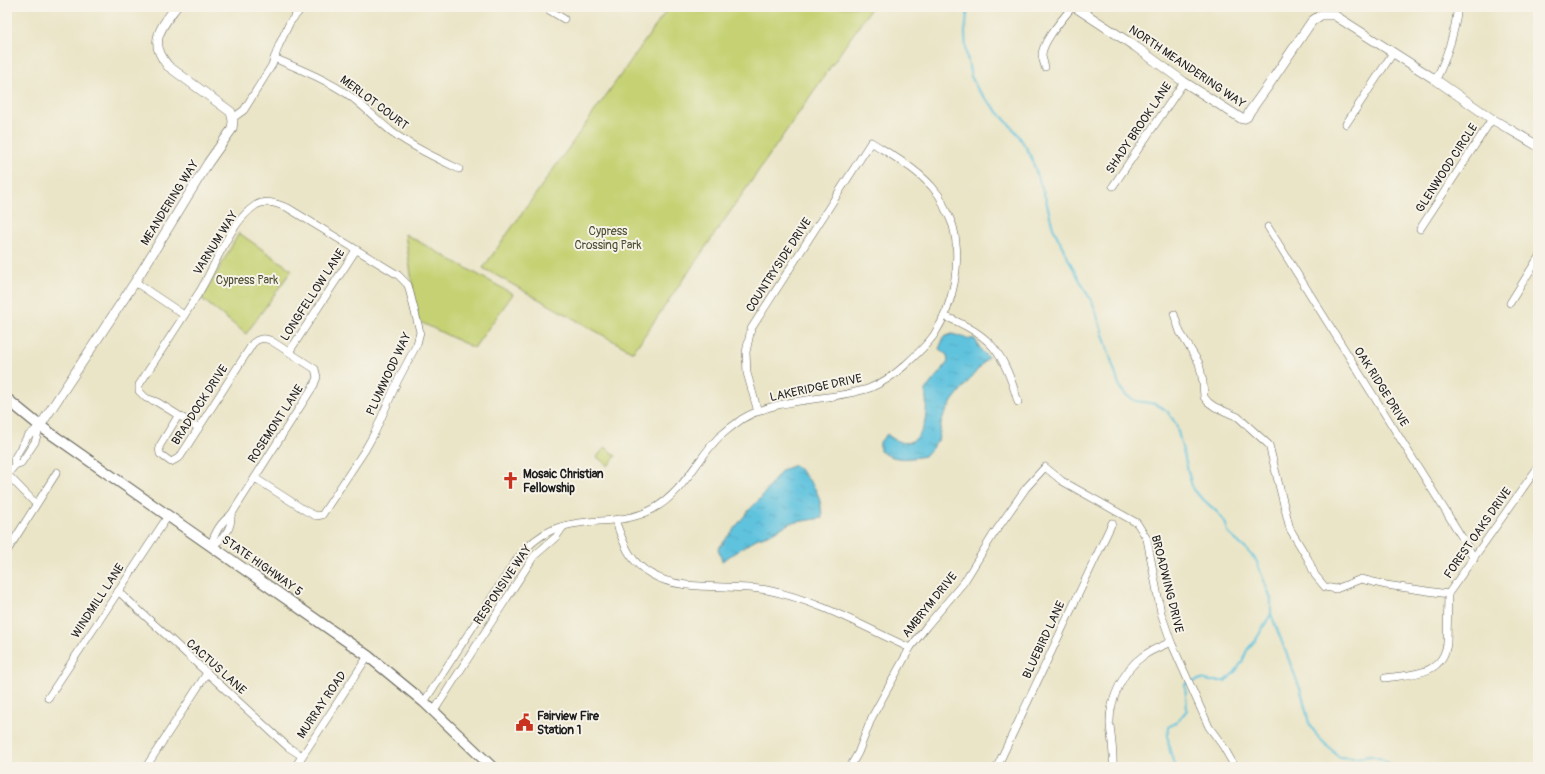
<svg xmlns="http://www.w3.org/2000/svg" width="1545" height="774" font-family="Pangolin,sans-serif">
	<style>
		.green { fill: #c5d172; stroke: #707647 }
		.water { fill: url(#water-ripples); stroke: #3e707d }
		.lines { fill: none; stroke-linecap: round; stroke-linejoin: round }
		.stream { stroke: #60c3de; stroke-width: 2 }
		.minor-casing { stroke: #646258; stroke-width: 8 }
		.tertiary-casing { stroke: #646258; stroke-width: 10 }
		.secondary-casing { stroke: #646258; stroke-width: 12 }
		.minor { stroke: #fff; stroke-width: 7 }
		.tertiary { stroke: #fff; stroke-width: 9 }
		.secondary { stroke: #fff; stroke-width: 10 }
		.labels { text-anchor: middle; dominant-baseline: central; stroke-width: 4; stroke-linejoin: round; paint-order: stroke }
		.street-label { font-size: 12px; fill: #1c1c1c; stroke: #f7f3e8 }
		.park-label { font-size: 12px; fill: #4f5236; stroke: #f7f3e8 }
		.poi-label { font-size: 12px; font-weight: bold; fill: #1c1c1c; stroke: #f7f3e8; text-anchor: start }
	</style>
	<defs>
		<pattern id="water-ripples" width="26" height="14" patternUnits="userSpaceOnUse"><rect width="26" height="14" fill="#60c3de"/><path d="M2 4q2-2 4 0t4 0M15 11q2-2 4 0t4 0" fill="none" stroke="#53a7be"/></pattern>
	</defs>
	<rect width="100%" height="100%" fill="#f7f3e8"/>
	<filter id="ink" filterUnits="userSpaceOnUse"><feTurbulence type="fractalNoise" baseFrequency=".025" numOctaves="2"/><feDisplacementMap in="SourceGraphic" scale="8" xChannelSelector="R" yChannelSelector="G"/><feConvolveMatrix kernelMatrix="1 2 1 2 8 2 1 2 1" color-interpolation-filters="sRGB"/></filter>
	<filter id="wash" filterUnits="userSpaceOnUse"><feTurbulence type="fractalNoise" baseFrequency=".012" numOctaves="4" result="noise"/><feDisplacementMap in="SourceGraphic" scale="16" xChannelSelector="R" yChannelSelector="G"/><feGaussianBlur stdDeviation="0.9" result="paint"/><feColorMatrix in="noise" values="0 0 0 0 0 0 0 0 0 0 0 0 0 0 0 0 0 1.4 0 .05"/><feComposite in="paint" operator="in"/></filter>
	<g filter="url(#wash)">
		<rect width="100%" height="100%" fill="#eae5c7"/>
		<!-- green -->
		<g class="green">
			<polygon points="669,7 872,7 633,352 483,268"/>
			<polygon points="239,233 292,270 246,334 202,299"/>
			<polygon points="405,234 513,294 474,348 418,321"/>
			<polygon points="605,447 616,456 608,466 597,457"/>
		</g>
		<!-- water -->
		<g class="water">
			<path d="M952 334 966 338 975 339 981 350 988 357 953 400 942 419 938 441 925 456C907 459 895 461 880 451V442L887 434C909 454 925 436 926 412 927 404 926 397 925 390L948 362 947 355 939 349 944 337Z"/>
			<path d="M795 465C813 484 821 491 822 518L790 523 770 534 756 539 722 561 718 549 750 509 760 499 782 470Z"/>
		</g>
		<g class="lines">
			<!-- stream -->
			<g class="stream">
				<path d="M968 7 965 32 966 52 971 76 978 90 1017 133 1030 154 1046 200 1053 228 1072 266 1094 306 1120 388 1127 396 1136 401 1156 404 1167 411 1176 424 1193 490 1218 513 1225 522 1229 534 1247 550 1256 560 1271 599V614L1257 638 1247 650 1242 662 1235 672 1225 681H1210L1201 679 1185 684 1187 710 1178 721 1168 727C1167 742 1170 753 1175 767"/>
				<polyline points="1271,614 1301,691 1309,723 1318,737 1339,757 1354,758 1371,756 1382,759 1395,767"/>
			</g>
		</g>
	</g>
	<g filter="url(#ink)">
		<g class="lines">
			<defs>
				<g id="minor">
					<polyline points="544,7 564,19"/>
					<path d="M274 58C300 69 327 80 350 96 365 107 378 121 392 132 413 147 436 158 459 169"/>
					<path d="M1045 67C1044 63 1042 58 1042 54 1044 39 1063 19 1072 7"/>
					<path d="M1436 80C1447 57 1455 32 1458 7"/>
					<polyline points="233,118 244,110 272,65 279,45 290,22 303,7"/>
					<polyline points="1346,124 1393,53"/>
					<polyline points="1113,186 1184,82"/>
					<polyline points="1268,227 1468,547 1474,559"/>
					<polyline points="1420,229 1492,119"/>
					<polyline points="135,282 184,315"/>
					<polyline points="1510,303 1538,258"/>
					<polyline points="1174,314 1180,332 1199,363 1203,382 1204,397 1208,402 1215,407 1238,417 1269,445 1290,529 1308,559 1315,575 1325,587 1336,589 1361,579 1386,585 1448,594 1538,467"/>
					<path d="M944 316C992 335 1004 353 1018 402"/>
					<polyline points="289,352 356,250"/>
					<path d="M178 416 159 447 160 454 171 462 180 457 253 343C259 338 263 338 270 340L315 369 317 377 314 385 231 515C221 522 214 534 211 546"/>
					<path d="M199 428 157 402 146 398 139 391V385C159 354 180 322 200 291 216 264 230 222 256 205 267 199 278 204 288 208L398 275 408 285 420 332 417 344 398 380 375 432 365 450 322 515 316 516 306 511 255 478"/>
					<polyline points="15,465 14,459 27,437 40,426"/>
					<polyline points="7,474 36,504"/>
					<polyline points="7,475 15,465 21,463 35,442 40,426"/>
					<path d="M615 520C624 543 628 561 651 574 682 593 732 583 767 590 817 600 864 627 910 648"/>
					<path d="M211 546C223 540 232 529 231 515"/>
					<polyline points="7,551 57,472"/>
					<polyline points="118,591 288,747 302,756"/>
					<path d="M1385 678C1411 674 1443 676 1447 643L1448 594"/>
					<polyline points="48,698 168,516"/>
					<path d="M424 702 517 559C540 529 563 523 600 521 618 520 637 518 653 509 683 493 697 459 719 437 726 431 735 424 742 419 781 396 828 402 870 388 882 383 894 375 904 366 914 357 926 346 934 335 954 304 962 261 953 226 951 220 948 214 945 209 943 204 941 197 937 193 921 171 893 156 871 142L751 329 746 352 747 373 758 412"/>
					<polyline points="434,711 534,556 556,537 563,527"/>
					<polyline points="146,767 207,673"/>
					<polyline points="295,767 368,656"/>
					<polyline points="850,767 858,753 872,717 910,648 926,627 964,582 993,535 1026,488 1045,467 1062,481 1137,523 1147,539 1161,613 1171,642 1209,727 1223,746 1235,767"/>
					<polyline points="997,767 1112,523"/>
					<path d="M1113 767C1114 753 1111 738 1110 724 1109 700 1124 669 1143 656 1151 650 1162 646 1171 642"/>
				</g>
				<g id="tertiary">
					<polyline points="1075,7 1136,47 1184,82 1242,119 1247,117 1250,111 1268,86 1312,21 1321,15 1334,15 1436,80 1492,119 1538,146"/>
					<path d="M40 426 135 282 208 163 232 129 233 121 231 112 168 66C148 42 160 29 176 7"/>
				</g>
				<polyline id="secondary" points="7,399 40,426 368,656 424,702 492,767"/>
			</defs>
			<!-- minor casing -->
			<use href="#minor" class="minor-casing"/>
			<!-- tertiary casing -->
			<use href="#tertiary" class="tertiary-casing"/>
			<!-- secondary casing -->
			<use href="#secondary" class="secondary-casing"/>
			<!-- minor -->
			<use href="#minor" class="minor"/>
			<!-- tertiary -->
			<use href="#tertiary" class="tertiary"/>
			<!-- secondary -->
			<use href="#secondary" class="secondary"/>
		</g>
	</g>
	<!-- icons -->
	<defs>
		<symbol id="church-bare" viewBox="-9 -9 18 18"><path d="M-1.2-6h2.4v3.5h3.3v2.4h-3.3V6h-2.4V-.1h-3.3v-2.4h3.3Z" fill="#c8321e" stroke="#f7f3e8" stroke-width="2.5" paint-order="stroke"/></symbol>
		<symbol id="civic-bare" viewBox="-9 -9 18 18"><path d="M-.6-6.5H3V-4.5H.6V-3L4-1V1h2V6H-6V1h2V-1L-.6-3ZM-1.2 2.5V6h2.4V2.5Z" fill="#c8321e" stroke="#f7f3e8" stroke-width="2.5" paint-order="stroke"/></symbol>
	</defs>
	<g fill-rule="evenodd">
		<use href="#church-bare" x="498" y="468" width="25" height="25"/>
		<use href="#civic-bare" x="512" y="710" width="25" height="25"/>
	</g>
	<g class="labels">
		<!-- street labels -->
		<g class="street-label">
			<text transform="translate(1187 67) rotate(34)">NORTH MEANDERING WAY</text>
			<text transform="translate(374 103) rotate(37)">MERLOT COURT</text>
			<text transform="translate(1139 128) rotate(-56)">SHADY BROOK LANE</text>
			<text transform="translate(1447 168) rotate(-57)">GLENWOOD CIRCLE</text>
			<text transform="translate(170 203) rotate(-58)">MEANDERING WAY</text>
			<text transform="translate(216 243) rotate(-58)">VARNUM WAY</text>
			<text transform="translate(779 265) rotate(-57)">COUNTRYSIDE DRIVE</text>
			<text transform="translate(313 295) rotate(-57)">LONGFELLOW LANE</text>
			<text transform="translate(389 374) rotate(-65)">PLUMWOOD WAY</text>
			<text transform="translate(1381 387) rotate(58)">OAK RIDGE DRIVE</text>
			<text transform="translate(816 388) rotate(-12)">LAKERIDGE DRIVE</text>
			<text transform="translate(200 405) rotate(-57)">BRADDOCK DRIVE</text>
			<text transform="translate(276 424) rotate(-57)">ROSEMONT LANE</text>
			<text transform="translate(1478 533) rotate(-55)">FOREST OAKS DRIVE</text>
			<text transform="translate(262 566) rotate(35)">STATE HIGHWAY 5</text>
			<text transform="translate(1167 584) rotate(76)">BROADWING DRIVE</text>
			<text transform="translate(503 585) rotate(-56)">RESPONSIVE WAY</text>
			<text transform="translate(98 601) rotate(-57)">WINDMILL LANE</text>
			<text transform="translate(930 605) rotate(-51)">AMBRYM DRIVE</text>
			<text transform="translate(1044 640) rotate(-65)">BLUEBIRD LANE</text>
			<text transform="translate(216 667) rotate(42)">CACTUS LANE</text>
			<text transform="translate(322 705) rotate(-56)">MURRAY ROAD</text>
		</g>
		<!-- park labels -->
		<g class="park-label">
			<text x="608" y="231">Cypress<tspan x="608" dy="14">Crossing Park</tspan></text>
			<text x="247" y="280">Cypress Park</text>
		</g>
		<!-- poi labels -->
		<g class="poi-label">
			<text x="523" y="474">Mosaic Christian<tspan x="523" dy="14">Fellowship</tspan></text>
			<text x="537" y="716">Fairview Fire<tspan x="537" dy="14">Station 1</tspan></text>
		</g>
	</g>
	<!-- margin -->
	<rect width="1545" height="774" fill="none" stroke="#f7f3e8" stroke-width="24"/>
</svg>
